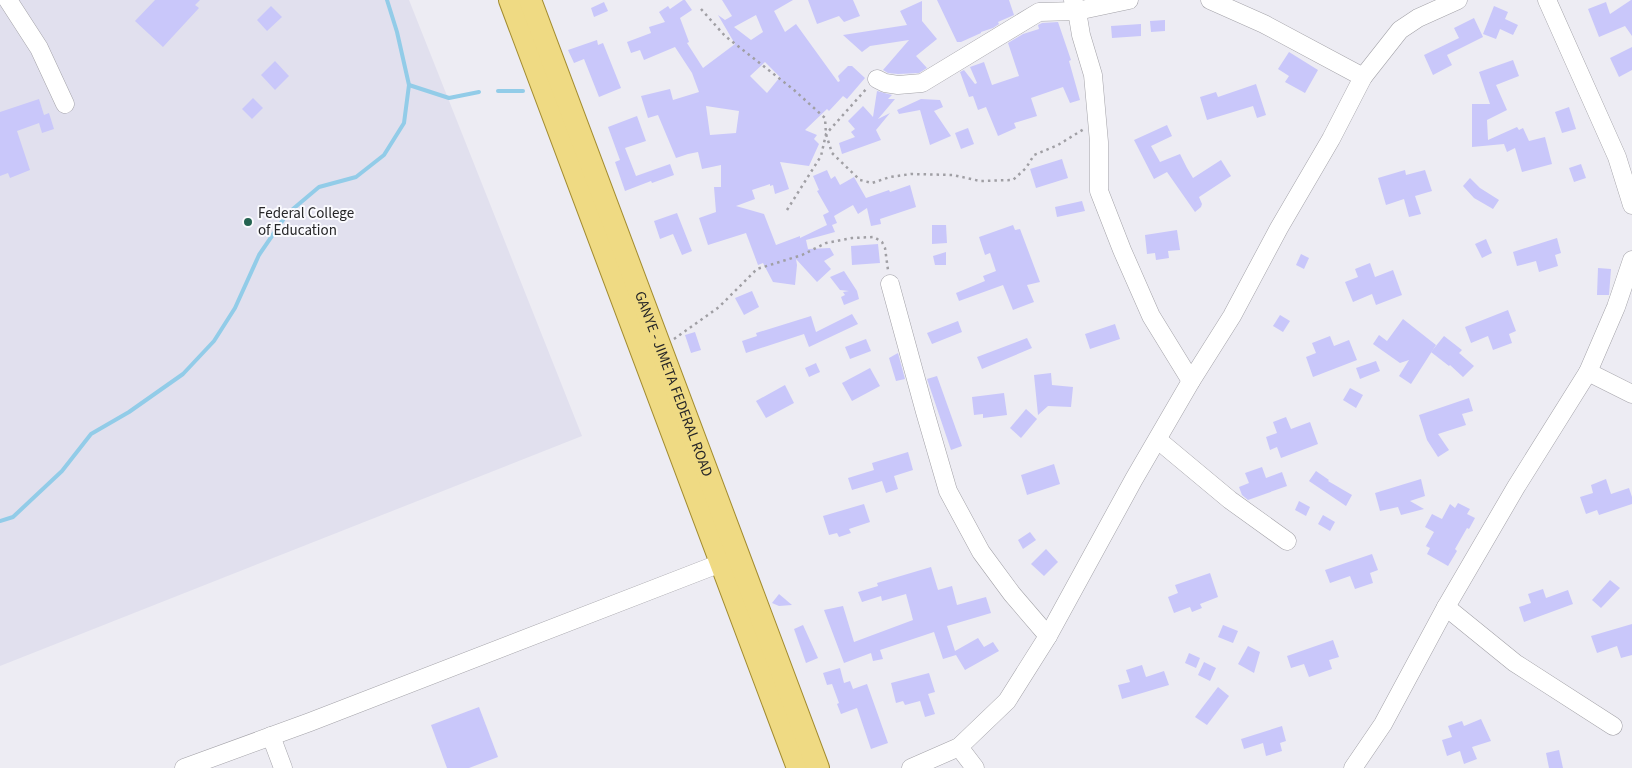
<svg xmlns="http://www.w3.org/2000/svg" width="1632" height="768" font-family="'Source Sans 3',sans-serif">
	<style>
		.built { fill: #e1e0ee }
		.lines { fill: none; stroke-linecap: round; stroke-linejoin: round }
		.stream { stroke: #92cce8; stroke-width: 4 }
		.building { fill: #c9c7fa; fill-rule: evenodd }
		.minor-casing { stroke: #a3a2a8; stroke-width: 19 }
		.major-casing { stroke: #a28b2e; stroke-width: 24 }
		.path { stroke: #a09fa4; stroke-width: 2.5; stroke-dasharray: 2.5 4; stroke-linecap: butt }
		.minor { stroke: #fff; stroke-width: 18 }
		.major { stroke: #efda83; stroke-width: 22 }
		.poi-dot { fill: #246351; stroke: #fafafe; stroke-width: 2 }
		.labels { text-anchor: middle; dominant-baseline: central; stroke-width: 4; stroke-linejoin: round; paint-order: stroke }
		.poi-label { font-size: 15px; fill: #262628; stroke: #fafafe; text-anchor: start }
		.street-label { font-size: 15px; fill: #262628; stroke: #fafafe }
	</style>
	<rect width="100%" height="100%" fill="#edecf3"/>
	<!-- built -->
	<polygon class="built" points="0,0 409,0 582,436 0,666"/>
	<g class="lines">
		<!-- stream -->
		<g class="stream">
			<polyline points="409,85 449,98 479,92"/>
			<polyline points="498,91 523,91"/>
			<polyline points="0,521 13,517 62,471 91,434 129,412 183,374 214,341 235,308 259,255 287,214 319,187 356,177 384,155 404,123 409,85 397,32 387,0"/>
		</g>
	</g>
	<!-- building -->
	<g class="building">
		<polygon points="155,0 200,0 195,5 199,8 163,47 135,21"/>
		<path d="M683 0H685L692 10 680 18 689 42 687 43 703 68 735 44 718 15 725 20 732 16 722 0H793L774 11 785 32 796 24 838 82 840 81 838 76 848 66H852L865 78 847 99 843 96 829 111 827 109 805 130 817 135 814 139 819 144 809 166 780 162 789 189 775 194 773 185 770 186V184L752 190 755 199 736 206 764 214 776 245 800 236V238L827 225 823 215 829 212 817 191 819 190 813 176 827 170 831 179 835 176 840 185 854 177 866 198 889 190 890 192 910 185 916 207 880 219 881 224 871 226 867 208 858 214 853 205 834 216 837 223 832 225 835 232 806 240 808 249 830 248 834 255 824 261 831 269 817 282 796 259 797 265 795 285 773 282 763 263 758 265 746 233 708 245 699 218 716 212 714 187H721V165L702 169 698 152 688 154 676 158 658 115 648 118 641 96 670 89 673 100 699 92 692 73 675 47 644 60 640 50 631 53 627 42 651 33 649 27 665 22 659 12 668 6 670 9ZM756 15 763 32 751 40 734 27ZM765 62 780 77 767 93 750 76ZM706 106 739 111 736 133 710 135Z"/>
		<polygon points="808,0 853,0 860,16 844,22 839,16 817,24"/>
		<polygon points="937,0 1009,0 1014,15 998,22 999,24 993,28 981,32 981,33 961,42 957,42"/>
		<polygon points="1631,0 1632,0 1632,36 1625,26 1599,37 1588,9 1606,2 1610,14"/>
		<polygon points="922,1 922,21 937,39 916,56 927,68 919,73 898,74 888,73 883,70 909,40 870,46 862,52 843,35 907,25 900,11"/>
		<polygon points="604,2 608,11 594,17 591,8"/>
		<polygon points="271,6 282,17 267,31 257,20"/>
		<polygon points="1494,6 1508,12 1505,19 1518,25 1513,35 1500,29 1496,39 1483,34"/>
		<polygon points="1474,18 1483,37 1447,55 1452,65 1433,75 1424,55 1459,38 1454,28"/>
		<polygon points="1165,20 1165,31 1151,32 1150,21"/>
		<polygon points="1058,22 1071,60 1069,61 1080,100 1070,103 1063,87 1031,98 1037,116 1014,123 1016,128 998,136 986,107 978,110 973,96 969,97 960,72 964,70 975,84 977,83 970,67 984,62 992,85 1019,76 1008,43 1023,34 1039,29 1038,25 1042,23"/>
		<polygon points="1141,24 1141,36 1112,38 1111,26"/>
		<polygon points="597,40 598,45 603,43 621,88 599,97 584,59 574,63 568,50"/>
		<polygon points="1632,47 1632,70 1619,77 1610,58"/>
		<polygon points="1289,52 1318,70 1305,93 1285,82 1289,76 1278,69"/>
		<polygon points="1513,60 1519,76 1496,85 1507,110 1487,120 1488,140 1517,127 1519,130 1523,128 1529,141 1545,137 1552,164 1522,172 1515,148 1507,152 1504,144 1472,147 1472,104 1490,104 1479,72"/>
		<polygon points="275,61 289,76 275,90 261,75"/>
		<polygon points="1256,84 1266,115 1257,118 1253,106 1207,120 1200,97 1216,92 1218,97"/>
		<polygon points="877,91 892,95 888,99 895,99 878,119 890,113 876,130 881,140 842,154 839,143 855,137 851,132 855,129 848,121 863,106 873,117"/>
		<polygon points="253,98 263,108 252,119 242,109"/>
		<polygon points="39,99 44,115 49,113 54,129 42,133 39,123 17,131 30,170 10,178 8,173 0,176 0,112"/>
		<polygon points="921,99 940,100 943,107 934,111 951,136 930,145 920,110 899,114 897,110"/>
		<polygon points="1569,107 1576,129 1562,133 1555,112"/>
		<polygon points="637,116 646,141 625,148 636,176 670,164 674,175 652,183 651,181 625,191 615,162 620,160 608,127"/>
		<polygon points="1167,125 1172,136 1151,146 1160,162 1180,154 1187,168 1193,178 1221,160 1231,176 1199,197 1202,204 1201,207 1195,212 1167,172 1154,179 1134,140"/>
		<polygon points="968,128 974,144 961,149 955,133"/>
		<polygon points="1062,159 1068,178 1036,188 1030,169"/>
		<polygon points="1581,164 1586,178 1574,182 1569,168"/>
		<polygon points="1405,170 1406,175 1425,170 1432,191 1415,196 1421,214 1409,217 1404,199 1386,205 1378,178"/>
		<polygon points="1470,178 1480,188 1499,200 1493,209 1474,198 1463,186"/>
		<polygon points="1082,201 1085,211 1057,217 1055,207"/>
		<polygon points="677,213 692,251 682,255 673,234 660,239 654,221"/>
		<polygon points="932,225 946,225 947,243 932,244"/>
		<polygon points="1013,225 1015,230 1020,229 1040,282 1027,285 1034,302 1013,310 1003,285 959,301 956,293 985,281 983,276 996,271 990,253 985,255 979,237"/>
		<polygon points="1177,230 1180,250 1168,251 1169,258 1156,260 1155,253 1147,254 1145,235"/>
		<polygon points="1557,238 1561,253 1555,255 1558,266 1539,272 1536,261 1517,266 1513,252"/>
		<polygon points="1486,239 1492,253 1482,258 1475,244"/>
		<polygon points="878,244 880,263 852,265 851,246"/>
		<polygon points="946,252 946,265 935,265 933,256"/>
		<polygon points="1301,254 1309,258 1304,269 1296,265"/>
		<polygon points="1370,263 1375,277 1393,270 1402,295 1376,305 1372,294 1353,302 1345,282 1358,277 1355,269"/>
		<polygon points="1598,268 1611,269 1609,295 1597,295"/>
		<polygon points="844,271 857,291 859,299 844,305 841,297 845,295 843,292 849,291 840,290 830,277"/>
		<polygon points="752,291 759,307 744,315 735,298"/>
		<polygon points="1508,310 1516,331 1509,334 1512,343 1493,350 1488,336 1471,343 1465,327"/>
		<polygon points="852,314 858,324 809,347 804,334 746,353 742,341 757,336 756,333 811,316 816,332"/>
		<polygon points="1280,315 1290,321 1283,332 1273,326"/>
		<polygon points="1403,319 1436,345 1411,384 1399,376 1409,360 1400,363 1373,344 1379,335 1387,341"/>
		<polygon points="958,321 962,332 932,344 927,333"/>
		<polygon points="1115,324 1120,339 1090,349 1085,334"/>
		<polygon points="695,332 701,350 691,353 685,335"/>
		<polygon points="1330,336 1334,346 1349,340 1357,360 1313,377 1306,357 1316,353 1312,343"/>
		<polygon points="1444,336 1462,350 1459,353 1474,366 1463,377 1450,365 1449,366 1431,352"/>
		<polygon points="1027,338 1032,348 982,369 977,357"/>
		<polygon points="866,339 871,351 850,359 845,347"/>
		<polygon points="898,353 905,379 896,381 889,358"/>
		<polygon points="1376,361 1380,371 1360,379 1356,368"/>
		<polygon points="816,363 820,372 809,377 805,368"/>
		<polygon points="870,368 880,386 852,401 842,383"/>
		<polygon points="1051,373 1052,385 1073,387 1071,407 1048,406 1038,415 1034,375"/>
		<polygon points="937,376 962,446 951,450 927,379"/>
		<polygon points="785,385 794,403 766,418 756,401"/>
		<polygon points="1350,388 1363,395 1356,408 1343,400"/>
		<polygon points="1004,393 1007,415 983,418 983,414 974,415 972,397"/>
		<polygon points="1469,398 1473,411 1462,414 1466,425 1438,434 1449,450 1438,457 1427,440 1419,415"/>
		<polygon points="1026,409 1037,419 1021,438 1010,428"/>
		<polygon points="1286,417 1291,429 1310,422 1318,444 1281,458 1277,447 1270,450 1266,437 1277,433 1273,422"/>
		<polygon points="908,452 913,470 894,476 898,489 886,493 882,481 852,490 848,478 874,470 872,463"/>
		<polygon points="1054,464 1060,484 1027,495 1021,475"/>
		<polygon points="1262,467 1266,478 1282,472 1287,486 1248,500 1242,495 1239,487 1249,483 1245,473"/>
		<polygon points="1316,471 1329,480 1328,481 1352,495 1346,506 1309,481"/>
		<polygon points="1421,479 1425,496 1410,501 1424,509 1401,515 1398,507 1380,511 1375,493"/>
		<polygon points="1606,479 1611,494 1629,488 1632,497 1632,504 1599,515 1597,510 1586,514 1580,497 1593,493 1591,485"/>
		<polygon points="1299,501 1310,507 1306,516 1295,510"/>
		<polygon points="1458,503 1470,509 1467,514 1475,518 1469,529 1467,528 1455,549 1457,551 1448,566 1427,554 1430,548 1426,546 1434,532 1425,527 1432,514 1442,519 1450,504 1455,508"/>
		<polygon points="864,504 870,522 849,529 851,533 839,537 837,533 829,535 823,516"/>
		<polygon points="1323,515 1335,522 1330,531 1318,524"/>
		<polygon points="1030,532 1036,540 1023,549 1018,540"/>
		<polygon points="1046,549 1058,562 1044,576 1031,564"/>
		<polygon points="1372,554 1378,570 1370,573 1373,583 1355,589 1350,576 1330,583 1325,570"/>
		<polygon points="931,567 938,590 952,586 957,605 986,597 991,613 947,626 955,651 978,638 984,647 993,642 999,651 965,670 956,655 943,659 934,632 880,650 883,659 873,661 871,653 844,663 824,610 843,606 854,642 913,620 906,594 882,601 881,596 862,602 858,592 878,586 877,583"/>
		<polygon points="1210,573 1218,597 1200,604 1202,608 1192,612 1190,607 1174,613 1168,597 1178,593 1175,585"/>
		<polygon points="1610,580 1620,588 1601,608 1592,600"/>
		<polygon points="1543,589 1546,598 1568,590 1573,604 1524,622 1519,607 1531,603 1528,594"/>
		<polygon points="779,594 792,605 779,606 772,603"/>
		<polygon points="1632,624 1632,655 1621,658 1617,646 1597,653 1591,636"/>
		<polygon points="803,625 818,658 806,663 794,629"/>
		<polygon points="1223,625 1238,631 1233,643 1218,637"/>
		<polygon points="1333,640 1339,657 1329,660 1332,669 1309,677 1304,664 1291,668 1287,656"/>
		<polygon points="1248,646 1260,652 1254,673 1238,664"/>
		<polygon points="1189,653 1200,658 1196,668 1185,663"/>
		<polygon points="1204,662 1216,668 1210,681 1198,675"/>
		<polygon points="1142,665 1146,677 1164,671 1169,685 1122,699 1118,685 1130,682 1126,670"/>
		<polygon points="840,668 844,683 850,681 853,689 867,684 888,743 871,749 857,708 841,714 837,704 839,703 832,684 827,685 823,673"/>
		<polygon points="929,673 935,692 928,694 935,714 925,717 920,701 905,705 903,701 896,703 891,683"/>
		<polygon points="1218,687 1229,696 1207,725 1195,717"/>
		<polygon points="479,707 498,757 469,768 447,768 431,725"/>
		<polygon points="1481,719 1491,741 1472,747 1477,759 1464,764 1460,751 1447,756 1442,740 1452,737 1448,726 1462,721 1464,726"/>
		<polygon points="1282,726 1286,741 1280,743 1282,751 1266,756 1263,743 1244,749 1241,739"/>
		<polygon points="1559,750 1563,768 1549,768 1546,753"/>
	</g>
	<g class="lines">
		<defs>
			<g id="minor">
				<polyline points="8,0 39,48 65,104"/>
				<polyline points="1073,0 1077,11 1081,35 1093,75 1099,142 1099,191 1122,250 1151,316 1191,381"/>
				<polyline points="1210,0 1264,24 1363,77"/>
				<polyline points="1547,0 1617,157 1632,205"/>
				<polyline points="877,79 885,83 898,85 922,83 1039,12 1077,11 1129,0"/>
				<polyline points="890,284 925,412 948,491 981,552 1012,594 1048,636"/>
				<polyline points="1588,372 1632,394"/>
				<polyline points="1158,440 1230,500 1287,541"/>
				<polyline points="1446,607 1515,663 1613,726"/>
				<polyline points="271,736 283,768"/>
				<polyline points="959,747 975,768"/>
				<polyline points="184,768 310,722 721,563"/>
				<polyline points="911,768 959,747 1007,701 1048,636 1134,479 1191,381 1232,316 1279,228 1331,139 1363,77 1400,30 1418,18 1458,0"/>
				<polyline points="1353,768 1383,724 1446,607 1516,487 1588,372 1616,307 1632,260"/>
			</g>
			<g id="major">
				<polyline points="510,0 798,768"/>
				<path id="s1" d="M530 0 818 768"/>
			</g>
		</defs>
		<!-- minor casing -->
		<use href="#minor" class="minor-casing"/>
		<!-- major casing -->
		<use href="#major" class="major-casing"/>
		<!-- path -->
		<g class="path">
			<polyline points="701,9 725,36 794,90 825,118 826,134 832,153 860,180 872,183 890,177 911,174 953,175 980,181 1013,180 1026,168 1034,155 1058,145 1084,129"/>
			<polyline points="787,210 821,156 826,134 868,87"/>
			<polyline points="674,339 719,307 757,269 802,255 826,243 852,238 874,237 882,242 885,248 888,270"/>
		</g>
		<!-- minor -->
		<use href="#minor" class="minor"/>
		<!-- major -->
		<use href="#major" class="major"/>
	</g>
	<!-- markers -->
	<circle class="poi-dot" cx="248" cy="222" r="5"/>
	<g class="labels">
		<!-- poi labels -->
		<g class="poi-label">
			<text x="258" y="213">Federal College<tspan x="258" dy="17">of Education</tspan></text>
		</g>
		<!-- street labels -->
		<g class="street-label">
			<text stroke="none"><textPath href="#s1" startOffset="410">GANYE - JIMETA FEDERAL ROAD</textPath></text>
		</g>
	</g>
</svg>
